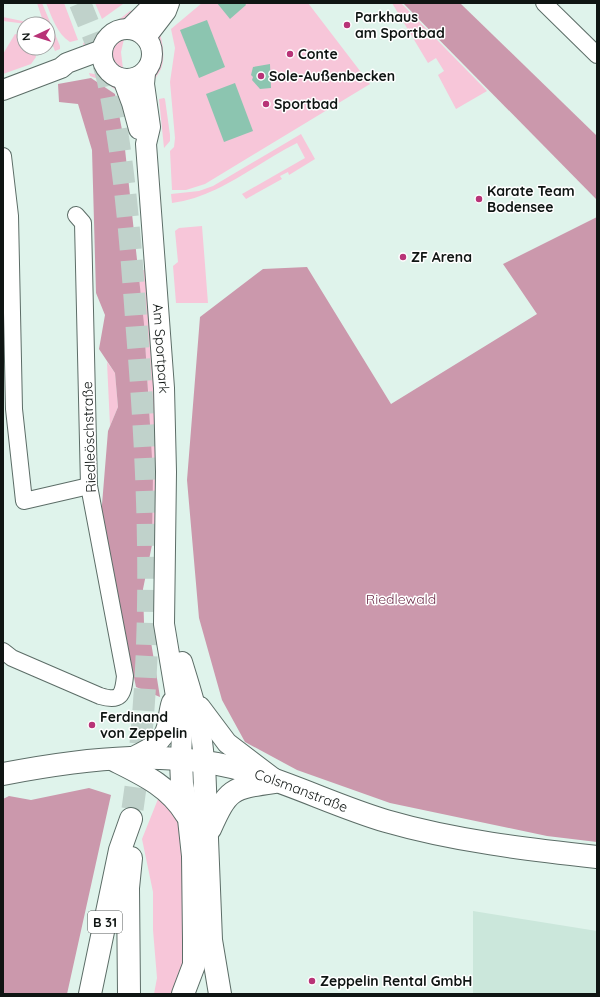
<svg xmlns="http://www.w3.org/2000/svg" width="600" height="997" font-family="Quicksand,sans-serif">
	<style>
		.built { fill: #cbe7db }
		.green { fill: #f7c6d9 }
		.forest { fill: #cb98ac }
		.water { fill: #8cc5b0 }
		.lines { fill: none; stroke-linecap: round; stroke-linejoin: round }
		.primary-tunnel { stroke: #c0d2cb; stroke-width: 22; stroke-dasharray: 22 11; stroke-linecap: butt }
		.minor-casing { stroke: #5c6d67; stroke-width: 18 }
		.tertiary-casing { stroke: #5c6d67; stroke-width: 22 }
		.secondary-casing { stroke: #5c6d67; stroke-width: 24 }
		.trunk-casing { stroke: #5c6d67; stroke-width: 24 }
		.minor { stroke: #fff; stroke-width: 16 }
		.tertiary { stroke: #fff; stroke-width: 20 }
		.secondary { stroke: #fff; stroke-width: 22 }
		.trunk { stroke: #fff; stroke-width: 22 }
		.poi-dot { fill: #b83377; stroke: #fff; stroke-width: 1.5 }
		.labels { text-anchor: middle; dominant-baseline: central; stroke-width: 3; stroke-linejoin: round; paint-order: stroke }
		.shield { fill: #fff; stroke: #575b5a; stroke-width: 1 }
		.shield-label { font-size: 13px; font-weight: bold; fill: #0f1513 }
		.poi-label { font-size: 14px; font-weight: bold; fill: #0f1513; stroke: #fff; text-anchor: start }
		.street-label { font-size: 14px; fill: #0f1513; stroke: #fff }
		.park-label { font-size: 14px; fill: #733350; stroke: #fff }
	</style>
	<rect width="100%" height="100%" fill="#dff3eb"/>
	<!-- built -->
	<polygon class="built" points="473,911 597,931 597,994 473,994"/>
	<!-- green -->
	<g class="green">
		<polygon points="37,3 42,3 60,46 60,49 55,51 48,34 48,24 44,24"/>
		<path d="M46 3H64L78 40 70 42C57 34 52 17 46 3Z"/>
		<polygon points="95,3 123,3 123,4 102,19"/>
		<polygon points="202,3 308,3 370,84 205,184 186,190 172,190 170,151 174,147 175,138 170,82 175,48 171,29"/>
		<polygon points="392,3 401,3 487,91 456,109 438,75 444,71 436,58 428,63"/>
		<polygon points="135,10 126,21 112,25 130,11"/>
		<polygon points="3,17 27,22 27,24 3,21"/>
		<path d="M159 29C162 41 166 57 161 69 158 74 154 80 151 86 152 76 159 69 161 58 162 48 156 40 159 29Z"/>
		<polygon points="102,33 97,41 85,51 83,43"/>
		<polygon points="15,34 24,36 24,48 34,48 36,57 31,64 3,74 3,54"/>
		<path d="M124 39 121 52 123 69C112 64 109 55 115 44Z"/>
		<polygon points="89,73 99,75 118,88 119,92 103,81 90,76"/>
		<polygon points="164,98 165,99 170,135 170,141 164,148 159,99"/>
		<path d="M301 134 315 159 289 175 288 172 280 176 282 179 246 199 242 194 305 158 297 143C255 164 219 197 172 203L171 194 199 191 213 186Z"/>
		<polygon points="202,226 208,303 176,303 173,266 178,262 175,231 179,228"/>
		<path d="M138 270H145L154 347 158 413 157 544 152 545C153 453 148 361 138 270Z"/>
		<polygon points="107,362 115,373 118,407 110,426"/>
		<polygon points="158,799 173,807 181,822 187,947 181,979 171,994 154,994 157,978 153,930 153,892 142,839"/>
	</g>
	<!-- forest -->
	<g class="forest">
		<polygon points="403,3 460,3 597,136 597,200"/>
		<polygon points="91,78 115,94 124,140 144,324 153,475 152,545 143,589 144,623 151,642 160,697 136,687 101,517 108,431 118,407 115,373 99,349 105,315 96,293 92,150 78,104 59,102 58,84"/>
		<polygon points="597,217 597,842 547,836 390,803 297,770 245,742 222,700 199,618 187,480 200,317 263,269 307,267 391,404 537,314 503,264"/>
		<polygon points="89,788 111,795 67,994 3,994 3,799 9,796 31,800"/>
	</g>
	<!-- water -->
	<g class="water">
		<polygon points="217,3 245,3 246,5 230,19"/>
		<polygon points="207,20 225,67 199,78 180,30"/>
		<polygon points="270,64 271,88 260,89 252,80 253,77 251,75 253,67"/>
		<polygon points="235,83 253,131 224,142 206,94"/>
	</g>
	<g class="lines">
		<!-- primary-tunnel -->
		<path class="primary-tunnel" d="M80 3C90 28 102 55 108 81 125 163 131 248 137 332 150 493 156 658 131 819"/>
		<defs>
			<g id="minor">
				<polyline points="544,3 597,55"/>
				<polyline points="3,156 10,216 14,409 24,501 89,486"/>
				<path d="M3 651 12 658 100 696C120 702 123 696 125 676L89 486 83 223 76 215"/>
			</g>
			<g id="tertiary">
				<circle cx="127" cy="54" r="25"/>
				<polyline points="129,29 155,3"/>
				<polyline points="146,37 166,11 169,3"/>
				<path id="s1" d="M145 73 144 84 150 127 146 144 164 388 166 472 164 624 182 732 181 759"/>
				<polyline points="123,79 132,103 139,129"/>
				<polyline points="3,90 61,68 67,63 102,50"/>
				<path d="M182 662C193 698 202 724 204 763"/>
				<polyline points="200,707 227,743 273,778"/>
				<path d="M131 758C145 751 163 744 167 727 169 719 169 710 172 702"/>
			</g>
			<g id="secondary">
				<polyline points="181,759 182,784 189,819 193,856 194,940 194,965 183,994"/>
				<path d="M114 760C142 774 169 786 186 814"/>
				<polyline points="204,763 211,940 220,994"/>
				<path id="s2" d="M3 774C86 758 175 747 257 774 301 788 342 808 386 821 455 841 526 849 597 857"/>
				<path d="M210 829C228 789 231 788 274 782"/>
			</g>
			<g id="trunk">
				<polyline points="90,994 120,850 131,819"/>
				<polyline points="129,994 128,888 131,858"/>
			</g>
		</defs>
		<!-- minor casing -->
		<use href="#minor" class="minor-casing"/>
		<!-- tertiary casing -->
		<use href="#tertiary" class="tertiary-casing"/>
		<!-- secondary casing -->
		<use href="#secondary" class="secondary-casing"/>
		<!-- trunk casing -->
		<use href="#trunk" class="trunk-casing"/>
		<!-- minor -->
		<use href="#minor" class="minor"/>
		<!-- tertiary -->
		<use href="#tertiary" class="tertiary"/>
		<!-- secondary -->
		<use href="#secondary" class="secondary"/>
		<!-- trunk -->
		<use href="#trunk" class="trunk"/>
	</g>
	<!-- markers -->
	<g class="poi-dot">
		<circle cx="347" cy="25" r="4"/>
		<circle cx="290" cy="54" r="4"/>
		<circle cx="261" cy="76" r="4"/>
		<circle cx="266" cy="104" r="4"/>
		<circle cx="479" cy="199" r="4"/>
		<circle cx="403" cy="257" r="4"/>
		<circle cx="92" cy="725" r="4"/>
		<circle cx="312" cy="981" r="4"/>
	</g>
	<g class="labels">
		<!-- shield labels -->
		<rect class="shield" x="88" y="911" width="34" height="22" rx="3"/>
		<g class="shield-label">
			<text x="105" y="922">B 31</text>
		</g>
		<!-- poi labels -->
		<g class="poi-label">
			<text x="355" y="17">Parkhaus<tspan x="355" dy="16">am Sportbad</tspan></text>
			<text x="298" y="54">Conte</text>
			<text x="269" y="76">Sole-Außenbecken</text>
			<text x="274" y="104">Sportbad</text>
			<text x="487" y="191">Karate Team<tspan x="487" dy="16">Bodensee</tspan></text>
			<text x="411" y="257">ZF Arena</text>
			<text x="100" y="717">Ferdinand<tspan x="100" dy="16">von Zeppelin</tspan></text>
			<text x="320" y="981">Zeppelin Rental GmbH</text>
		</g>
		<!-- street labels -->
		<g class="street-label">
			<text stroke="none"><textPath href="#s1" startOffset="277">Am Sportpark</textPath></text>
			<text transform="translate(89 437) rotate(-92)">Riedleöschstraße</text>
			<text stroke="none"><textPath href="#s2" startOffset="304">Colsmanstraße</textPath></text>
		</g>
		<!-- park labels -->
		<g class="park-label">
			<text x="401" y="599">Riedlewald</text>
		</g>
	</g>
	<!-- border -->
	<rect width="600" height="997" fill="none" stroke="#0f1513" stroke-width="8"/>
	<!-- north arrow -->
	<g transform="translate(36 36) rotate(266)"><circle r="19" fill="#ffffff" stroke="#9fa1a1"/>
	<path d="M0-3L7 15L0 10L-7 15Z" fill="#b83377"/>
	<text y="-6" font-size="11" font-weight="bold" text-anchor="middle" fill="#0f1513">N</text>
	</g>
</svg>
